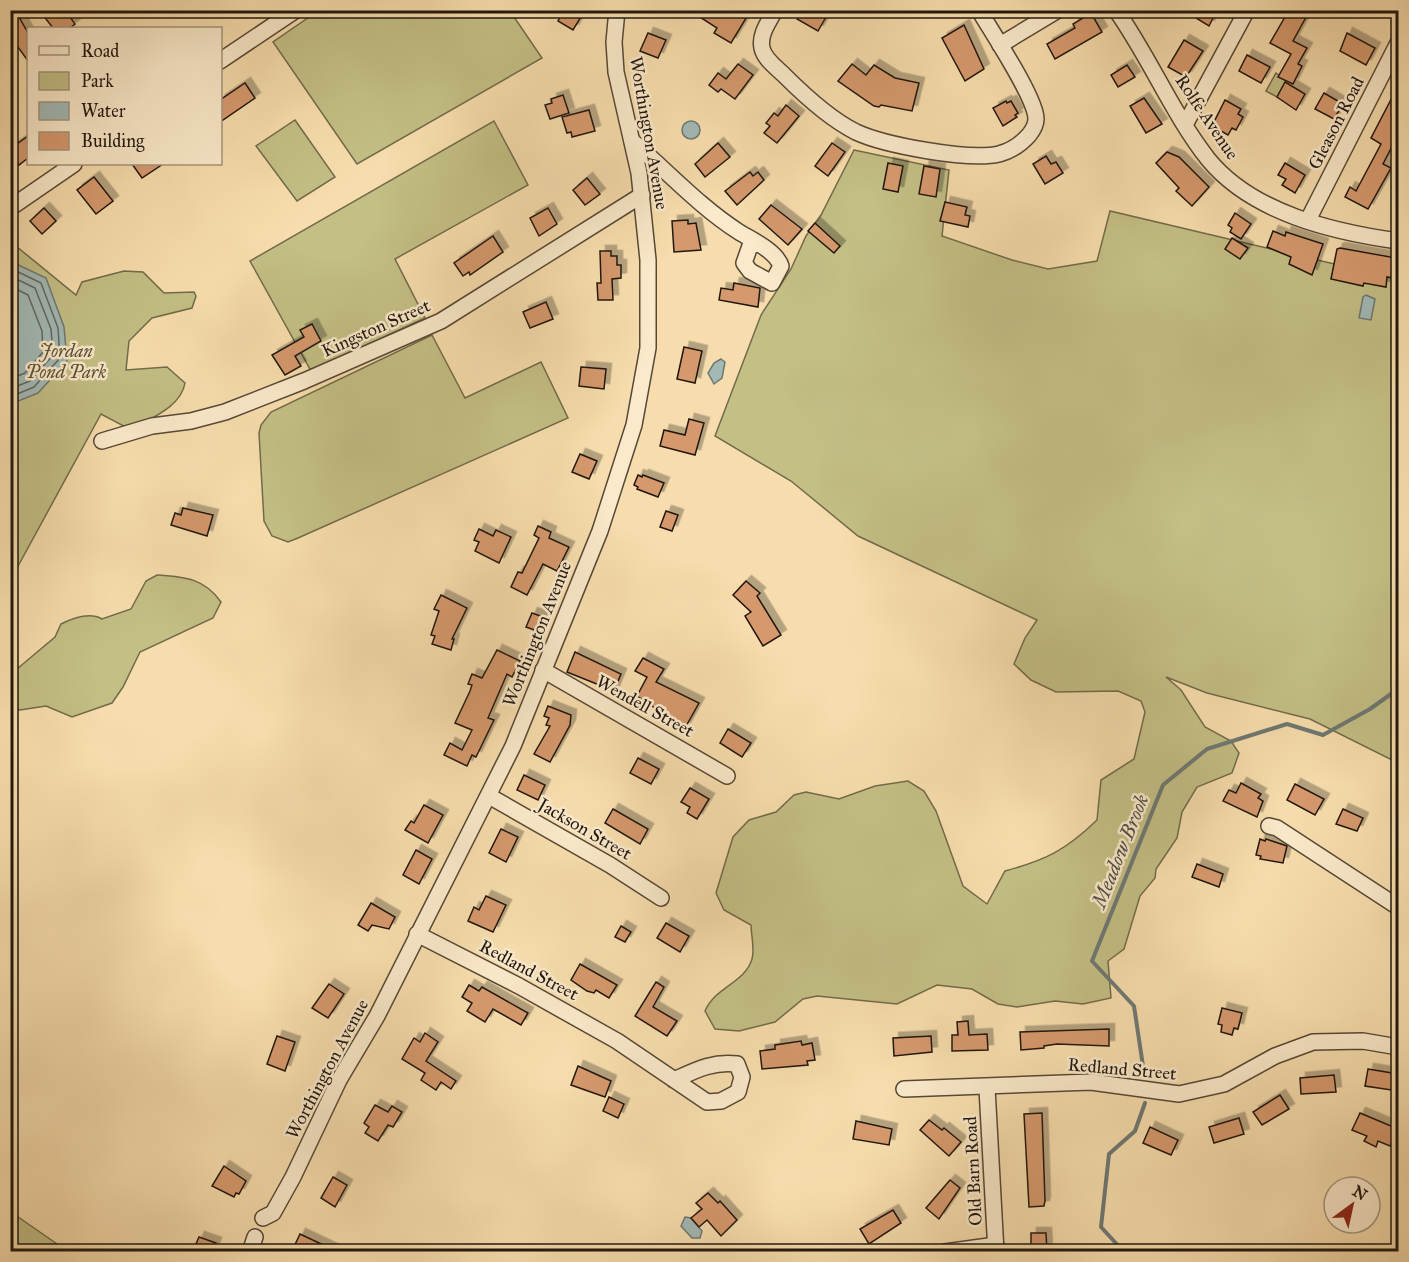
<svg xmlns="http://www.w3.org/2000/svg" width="1409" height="1262" font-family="'IM FELL Great Primer',serif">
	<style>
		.green { fill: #c3bf85; stroke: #726b4a; stroke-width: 1.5 }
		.water { fill: #a2b9b6; stroke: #6e7873; stroke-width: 1.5 }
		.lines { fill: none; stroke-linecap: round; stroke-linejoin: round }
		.shore { stroke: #616862; stroke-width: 1.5 }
		.stream { stroke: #6e7873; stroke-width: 4 }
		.building { fill: #d5996d; stroke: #20170f; stroke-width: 1.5; filter: url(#shadow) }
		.street-casing { stroke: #564836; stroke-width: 18 }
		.street { stroke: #fae9ca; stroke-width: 15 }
		.labels { text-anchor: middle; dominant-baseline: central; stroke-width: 5; stroke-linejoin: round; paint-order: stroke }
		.street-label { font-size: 18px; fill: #20170f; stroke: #fae9ca }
		.park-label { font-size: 18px; font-style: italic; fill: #595238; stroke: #fae9ca }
		.water-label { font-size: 20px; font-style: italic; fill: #4e5049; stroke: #fae9ca }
	</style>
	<defs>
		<filter id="shadow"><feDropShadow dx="5.5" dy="-5.5" stdDeviation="0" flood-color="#0004"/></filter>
	</defs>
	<rect width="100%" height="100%" fill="#f7ddad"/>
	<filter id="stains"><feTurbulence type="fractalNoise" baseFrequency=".00333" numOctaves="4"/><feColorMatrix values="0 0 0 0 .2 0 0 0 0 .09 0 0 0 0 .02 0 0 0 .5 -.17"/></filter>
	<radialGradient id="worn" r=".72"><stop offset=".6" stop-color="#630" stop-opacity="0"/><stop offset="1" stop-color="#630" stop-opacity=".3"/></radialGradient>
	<!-- green -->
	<g class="green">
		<polygon points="318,11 510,11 542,58 357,164 273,42"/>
		<polygon points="1276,73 1286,81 1277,97 1266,91"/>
		<polygon points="295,120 335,177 297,201 256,146"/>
		<polygon points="494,121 528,185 395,259 425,318 311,371 250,261"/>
		<path d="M854 150 949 170 942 236 1012 260 1048 269 1097 261 1110 211 1398 279V763L1310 719 1207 693 1166 677 1181 690 1205 727 1231 741 1239 753 1232 773 1197 787 1182 812 1177 838 1156 869 1155 878 1140 896 1124 949 1108 961 1111 998 1083 1004 1055 1001 1017 1007 998 1004 972 989 937 985 897 1004 817 996 803 999 775 1022 739 1031 715 1029 705 1011C715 987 745 983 752 959 755 949 751 935 751 925L724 910 716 893 733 837 749 820 776 812 794 795 806 792 839 799 875 786 908 781 924 791 936 811 963 886 987 904 1005 871C1046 860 1066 850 1097 820L1101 780 1134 759 1145 712 1141 701 1118 691 1056 692 1031 680 1014 664 1025 638 1037 620 858 536 791 481 715 436 761 315 791 269 806 236 821 215Z"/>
		<path d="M11 242 76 295 82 282 124 271 143 272 164 293 194 292 196 296 192 308 152 318 129 341 126 370 167 367 185 383C181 407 151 418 131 430L101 414 11 579Z"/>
		<polygon points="432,335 465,398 541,362 568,418 298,538 288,542 272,536 264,521 259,433 261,425 271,412"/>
		<path d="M157 575C185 577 204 578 221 602L213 618 140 652 123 687 112 703 72 717 46 706 20 710 11 707V674L55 637 61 624C73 618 90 612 102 619L131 609 146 581Z"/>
		<polygon points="11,1212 57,1244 48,1251 11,1251"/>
	</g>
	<!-- water -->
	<g class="water">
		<circle cx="691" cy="130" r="9"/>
		<polygon points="10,261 46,278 64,327 67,361 38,393 11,404"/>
		<polygon points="1366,295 1375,299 1371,320 1359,318 1363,297"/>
		<polygon points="721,359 725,362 722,378 714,384 708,373 714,363"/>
		<polygon points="685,1217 691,1218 702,1231 700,1238 692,1238 681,1226"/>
	</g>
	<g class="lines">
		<!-- shore -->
		<g class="shore">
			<polyline points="10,268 41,283 58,328 60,358 34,387 10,397"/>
			<polyline points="10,276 35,288 51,329 53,355 30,381 10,389"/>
			<polyline points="10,286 28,295 42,331 43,352 25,373 10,379"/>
		</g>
		<!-- stream -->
		<g class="stream">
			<polyline points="1143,1066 1134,1006 1092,961 1163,785 1207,749 1287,724 1323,735 1370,709 1398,689"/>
			<polyline points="1124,1252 1101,1227 1109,1154 1135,1131 1145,1103"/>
		</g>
	</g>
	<!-- building -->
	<g class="building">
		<polygon points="10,10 15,10 28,33 28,61 10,36"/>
		<polygon points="39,10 80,10 70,17 75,24 70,28 53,28"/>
		<polygon points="564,10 585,10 573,30 558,21"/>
		<polygon points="689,10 751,10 731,43 714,33 717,28"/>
		<polygon points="802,10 815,10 826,17 818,31 797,19"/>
		<polygon points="1183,10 1217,10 1209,26"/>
		<polygon points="1289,10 1310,10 1293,41 1307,48 1298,64 1302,66 1293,84 1278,77 1291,54 1270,43"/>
		<polygon points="1091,13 1102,32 1055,59 1047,44 1075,28 1073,24"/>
		<polygon points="964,25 984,69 965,81 942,38"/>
		<polygon points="648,33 666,40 658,58 640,51"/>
		<polygon points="1347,33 1375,48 1366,65 1340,51"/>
		<polygon points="1184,40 1203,51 1186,77 1168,67"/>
		<polygon points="1247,55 1270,67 1261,83 1239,71"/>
		<polygon points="738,64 753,75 735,99 721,89 718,92 709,85 718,73 726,79"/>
		<polygon points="852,64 866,75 874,65 895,78 919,83 912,111 881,105 879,107 874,106 838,81"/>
		<polygon points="1127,65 1135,77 1118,87 1111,75"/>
		<polygon points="1285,82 1305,94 1296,110 1277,97"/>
		<polygon points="245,83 255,98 220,122 220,100"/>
		<polygon points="1398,86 1398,135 1383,164 1391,168 1368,209 1345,197 1350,187 1356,191 1381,144 1371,138"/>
		<polygon points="1324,93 1343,104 1334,119 1315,109"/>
		<polygon points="563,95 569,113 550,119 545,105 552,103 551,99"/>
		<polygon points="1144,98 1162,124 1146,133 1130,106"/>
		<polygon points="1225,100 1241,109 1238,114 1243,117 1236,130 1232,128 1228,135 1212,126"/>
		<polygon points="1006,101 1007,103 1011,101 1018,113 1015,115 1017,117 1003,126 993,108"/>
		<polygon points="786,105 799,116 777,143 764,133 770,126 766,123 774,113 778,116"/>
		<polygon points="589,110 595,131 572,137 571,132 567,133 562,117"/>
		<polygon points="28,136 28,158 19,165 10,149"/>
		<polygon points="718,143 730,157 705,177 695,164"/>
		<polygon points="832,143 845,152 828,176 815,166"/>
		<polygon points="1167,152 1179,157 1209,187 1192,206 1176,191 1179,188 1156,163"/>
		<polygon points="1046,156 1051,164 1056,162 1063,173 1045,184 1033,164"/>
		<polygon points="888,163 903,166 898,192 883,189"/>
		<polygon points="1285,163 1305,175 1295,193 1282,185 1286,179 1278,175"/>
		<polygon points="132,164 163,164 142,178"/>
		<polygon points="924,166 940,169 936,197 919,194"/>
		<polygon points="750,172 753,176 758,172 764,180 737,205 725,191"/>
		<polygon points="94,177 113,201 96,214 77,190"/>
		<polygon points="587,178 600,194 585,205 573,190"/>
		<polygon points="945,202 967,207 965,215 970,216 968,227 940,221"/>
		<polygon points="771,205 802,229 788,245 759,219"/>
		<polygon points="44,208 56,221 42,234 30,221"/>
		<polygon points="548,208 557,224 539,236 530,218"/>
		<polygon points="1235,213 1251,224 1241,239 1230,232 1232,228 1228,225"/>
		<polygon points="688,220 688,224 696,223 701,250 674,252 672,221"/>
		<polygon points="815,223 840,246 834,253 808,231"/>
		<polygon points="1273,231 1285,236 1286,232 1323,244 1312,275 1289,264 1291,257 1267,247"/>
		<polygon points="493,236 503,252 470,275 469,272 463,276 454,263"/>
		<polygon points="1232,238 1248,248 1240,259 1225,249"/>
		<polygon points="1340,248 1396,258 1395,262 1398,263 1398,279 1387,277 1386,287 1364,283 1363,286 1331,279 1337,249"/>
		<polygon points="600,251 611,251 611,256 617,256 617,265 621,265 621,278 612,279 613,300 598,300 597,283 601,283"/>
		<polygon points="734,283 760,288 758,307 719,300 721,288 733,290"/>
		<polygon points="546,302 553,319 530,328 523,312"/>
		<polygon points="312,324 321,341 295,356 301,366 285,375 272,355 304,337 300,330"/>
		<polygon points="684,347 702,351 695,383 677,379"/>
		<polygon points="581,367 606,369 604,389 579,386"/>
		<polygon points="689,419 704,423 695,455 660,446 664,430 685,435"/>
		<polygon points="580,454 597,461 589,479 572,472"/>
		<polygon points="638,475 642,477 643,475 664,483 658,497 637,489 638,487 634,485"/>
		<polygon points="183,508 213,515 207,536 171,525 175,513 181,515"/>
		<polygon points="666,511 678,515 672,531 660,527"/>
		<polygon points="538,526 551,532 549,538 569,547 557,571 543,564 527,595 511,587 518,572 522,573 539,538 534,535"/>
		<polygon points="479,529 493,536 496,530 511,537 499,563 475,551 479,542 474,540"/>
		<polygon points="746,581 760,593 757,596 781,635 763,646 745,616 751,612 733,595"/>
		<polygon points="441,595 467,608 452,639 454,639 451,650 432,644 435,636 431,635 439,611 434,609"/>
		<polygon points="532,613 543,617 537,631 526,627"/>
		<polygon points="497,650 520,661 512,677 507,674 488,718 494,720 476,757 472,755 467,766 444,755 450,743 462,750 472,730 455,723 470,691 472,685 468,684 472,674 482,678"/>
		<polygon points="575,652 621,674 614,691 567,672"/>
		<polygon points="643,658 664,669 656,682 699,703 685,728 637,696 647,677 635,671"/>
		<polygon points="548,706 571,715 570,725 550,762 534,754 550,726 546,725 549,718 544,716"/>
		<polygon points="728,729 751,743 742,757 720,743"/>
		<polygon points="638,758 659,769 651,784 630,773"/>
		<polygon points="524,775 545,785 538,800 517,790"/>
		<polygon points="1241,783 1261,794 1258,798 1263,801 1257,817 1223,801 1229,790 1236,793"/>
		<polygon points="1295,784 1324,799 1315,815 1287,800"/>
		<polygon points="690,788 709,799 697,819 687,813 690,807 681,802"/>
		<polygon points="424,805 443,815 428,843 405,830 411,821 414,823"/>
		<polygon points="613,809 648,829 640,844 605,823"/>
		<polygon points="1343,809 1363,818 1357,831 1336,824"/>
		<polygon points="501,829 518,837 506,862 489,853"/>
		<polygon points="1260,839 1265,841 1266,839 1287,846 1283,863 1260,859 1261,856 1256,855"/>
		<polygon points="416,850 432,859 419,884 403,875"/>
		<polygon points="1197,864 1223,874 1219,887 1192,877"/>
		<polygon points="486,896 506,905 493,932 468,921 474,907 479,910"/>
		<polygon points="371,903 395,917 389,929 372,925 368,931 358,925"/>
		<polygon points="666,923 689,936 680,952 657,938"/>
		<polygon points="621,926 631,932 625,942 615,937"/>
		<polygon points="580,964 617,985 609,998 596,990 594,993 587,991 571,980"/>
		<polygon points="656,982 664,987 653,1007 677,1021 667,1036 635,1016"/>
		<polygon points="329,984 344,994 328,1018 312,1008"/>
		<polygon points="469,985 479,991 482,987 528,1013 521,1025 493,1009 485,1022 467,1011 472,1003 462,997"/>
		<polygon points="1222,1008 1242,1013 1238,1029 1234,1028 1232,1035 1221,1032 1222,1025 1218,1024"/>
		<polygon points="968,1021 969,1035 987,1034 988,1050 952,1051 952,1035 958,1035 957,1022"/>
		<polygon points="1109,1029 1109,1046 1057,1044 1044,1046 1044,1048 1021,1050 1020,1032"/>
		<polygon points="425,1033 438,1042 426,1061 456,1081 451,1089 441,1082 436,1090 421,1080 425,1073 402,1059 414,1038 420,1042"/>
		<polygon points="277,1036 295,1042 285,1071 267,1064"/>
		<polygon points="931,1036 932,1052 894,1056 893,1038"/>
		<polygon points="801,1041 802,1045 812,1043 815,1060 807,1061 808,1065 762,1069 760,1051 775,1049 775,1045"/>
		<polygon points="578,1066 611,1081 605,1097 571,1085"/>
		<polygon points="1368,1069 1398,1074 1398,1091 1365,1086"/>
		<polygon points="1334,1075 1336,1092 1301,1094 1300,1078"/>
		<polygon points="1280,1095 1289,1109 1262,1125 1253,1112"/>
		<polygon points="609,1097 624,1104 618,1118 603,1111"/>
		<polygon points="375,1105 388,1112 392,1106 402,1112 393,1127 388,1125 378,1141 365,1133 369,1127 364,1123"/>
		<polygon points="1042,1113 1045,1201 1044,1206 1029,1207 1024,1114"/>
		<polygon points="1360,1113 1398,1129 1390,1146 1378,1141 1376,1147 1364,1141 1367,1136 1352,1130"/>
		<polygon points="1239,1118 1244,1134 1214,1143 1209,1127"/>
		<polygon points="929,1120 942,1130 944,1128 961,1142 949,1156 920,1130"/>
		<polygon points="856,1121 892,1129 889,1145 853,1139"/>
		<polygon points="1150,1127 1178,1140 1171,1155 1143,1143"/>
		<polygon points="224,1166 246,1181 239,1194 236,1193 234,1197 212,1186"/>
		<polygon points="333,1177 347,1185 335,1207 321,1198"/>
		<polygon points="950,1180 960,1188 939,1219 926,1208"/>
		<polygon points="708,1193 718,1203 720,1201 737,1220 721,1236 707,1220 699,1227 691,1218 702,1209 696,1203"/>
		<polygon points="893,1210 901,1223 869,1244 860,1229"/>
		<polygon points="1031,1233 1046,1233 1047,1251 1031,1251"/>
		<polygon points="300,1234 336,1251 292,1251"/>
		<polygon points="199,1237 216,1243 213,1251 193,1251"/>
	</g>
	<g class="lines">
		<defs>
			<g id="street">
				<path d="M775 10C769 22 759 34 762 48 764 59 777 68 785 76 805 96 830 119 856 132 884 145 968 161 999 154 1010 151 1021 144 1029 135 1033 130 1036 125 1036 119 1036 98 991 31 979 10"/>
				<path d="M1116 10C1150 58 1172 113 1208 159 1252 213 1333 232 1398 241"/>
				<polyline points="1000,45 1058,10"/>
				<polyline points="220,61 296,10"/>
				<polyline points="1186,123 1247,10"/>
				<path d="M632 141C667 171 700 207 739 232 752 240 776 251 781 266L772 283 750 271 744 263 750 246 758 244"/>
				<polyline points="10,208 74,164"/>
				<polyline points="1308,220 1398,43"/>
				<polyline points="102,441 152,426 191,421 225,412 304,381 441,321 642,195"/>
				<polyline points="543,670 727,776"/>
				<polyline points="489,796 610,865 661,898"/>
				<polyline points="1269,826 1277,828 1398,907"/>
				<path d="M417 934 519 986 617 1041 707 1102 721 1101 738 1092 742 1077 737 1064C713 1061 696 1070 674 1080"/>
				<polyline points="987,1088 996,1252"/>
				<polyline points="904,1089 1091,1082 1179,1094 1224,1084 1275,1056 1313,1042 1363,1041 1398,1047"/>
				<polyline points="263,1218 273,1213 293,1177 339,1080 377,1016 513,746 600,531 634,425 648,348 648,260 639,173 616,72 614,42 617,10"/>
				<polyline points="250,1252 255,1237"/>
				<polyline points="945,1252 996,1245"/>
			</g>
		</defs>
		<!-- street casing -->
		<use href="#street" class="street-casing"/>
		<!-- street -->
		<use href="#street" class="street"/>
	</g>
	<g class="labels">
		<!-- street labels -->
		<g class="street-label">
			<text transform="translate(1207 117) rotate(56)">Rolfe Avenue</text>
			<text transform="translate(1336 123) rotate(-63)">Gleason Road</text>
			<text transform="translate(649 133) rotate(80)">Worthington Avenue</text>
			<text transform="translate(376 328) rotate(-24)">Kingston Street</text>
			<text transform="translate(537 634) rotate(-68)">Worthington Avenue</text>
			<text transform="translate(645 706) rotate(29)">Wendell Street</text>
			<text transform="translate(585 829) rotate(30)">Jackson Street</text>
			<text transform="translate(529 970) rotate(28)">Redland Street</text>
			<text transform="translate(327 1069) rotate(-62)">Worthington Avenue</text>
			<text transform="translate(1122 1069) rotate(5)">Redland Street</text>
			<text transform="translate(973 1171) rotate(-93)">Old Barn Road</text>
		</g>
		<!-- park labels -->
		<g class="park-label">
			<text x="66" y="351">Jordan<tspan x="66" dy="21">Pond Park</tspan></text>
		</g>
		<!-- water labels -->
		<g class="water-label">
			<text transform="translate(1120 851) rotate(-68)">Meadow Brook</text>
		</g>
	</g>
	<!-- margin -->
	<rect width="1409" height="1262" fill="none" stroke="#f7ddad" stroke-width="36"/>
	<rect x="12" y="12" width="1385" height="1238" fill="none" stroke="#20170f" stroke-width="3"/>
	<rect x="18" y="18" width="1373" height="1226" fill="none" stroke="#20170f" stroke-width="1.5"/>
	<!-- legend -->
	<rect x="27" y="27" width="195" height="138" fill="#fae9ca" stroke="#a3957f" stroke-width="1.5"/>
	<rect x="39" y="46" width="30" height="9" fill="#fae9ca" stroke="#a3957f" stroke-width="1.5"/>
	<text x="81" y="57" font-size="18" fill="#20170f">Road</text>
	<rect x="39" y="72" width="30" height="18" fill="#c3bf85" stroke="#a3957f" stroke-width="1.5"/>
	<text x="81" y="87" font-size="18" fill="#20170f">Park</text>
	<rect x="39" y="102" width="30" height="18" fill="#a2b9b6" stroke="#a3957f" stroke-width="1.5"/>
	<text x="81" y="117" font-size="18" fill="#20170f">Water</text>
	<rect x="39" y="132" width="30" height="18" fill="#d5996d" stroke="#a3957f" stroke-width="1.5"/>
	<text x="81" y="147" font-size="18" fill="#20170f">Building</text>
	<!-- north arrow -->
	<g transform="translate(1352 1205) rotate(33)"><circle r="28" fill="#fae9ca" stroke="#a3957f" stroke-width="1.5"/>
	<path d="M0-4.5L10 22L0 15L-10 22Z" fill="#8f2418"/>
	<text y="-9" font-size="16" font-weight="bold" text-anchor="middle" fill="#20170f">N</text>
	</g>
	<rect width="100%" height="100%" filter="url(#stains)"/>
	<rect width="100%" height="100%" fill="url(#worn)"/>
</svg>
